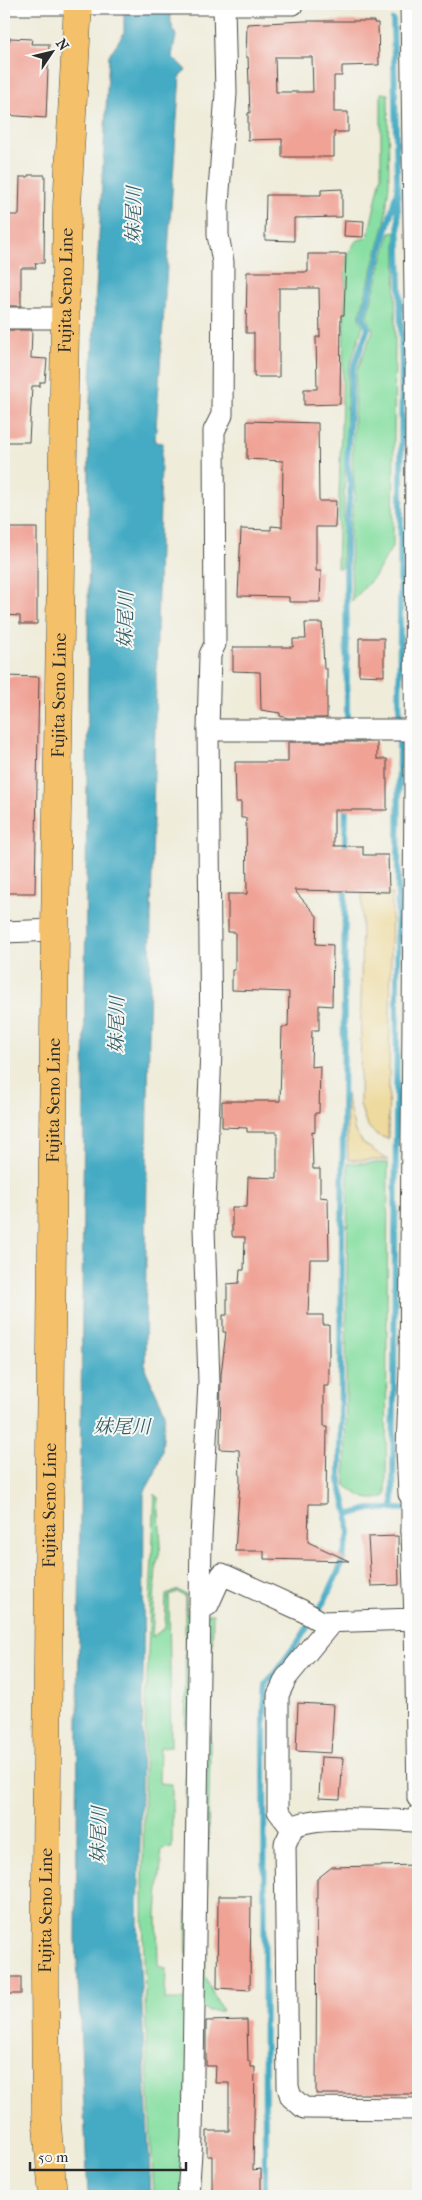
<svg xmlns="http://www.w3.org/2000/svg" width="422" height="2200" font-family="'IM FELL French Canon','Noto Serif JP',serif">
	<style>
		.green { fill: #88dfa3; stroke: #5a8567; fill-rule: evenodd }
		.sand { fill: #eeda9e; stroke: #8c8264 }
		.water { fill: #45abc4; stroke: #386b78 }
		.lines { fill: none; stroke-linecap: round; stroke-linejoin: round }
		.stream { stroke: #45abc4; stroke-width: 6 }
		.building { fill: #f0a295; fill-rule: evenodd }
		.minor-casing { stroke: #484845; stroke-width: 23 }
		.major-casing { stroke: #484845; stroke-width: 29 }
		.minor { stroke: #fff; stroke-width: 21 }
		.major { stroke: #f4c16a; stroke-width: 28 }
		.labels { text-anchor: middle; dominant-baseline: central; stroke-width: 4; stroke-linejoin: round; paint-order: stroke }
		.street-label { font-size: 18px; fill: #2b2b2b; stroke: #f6f6f2 }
		.water-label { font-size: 19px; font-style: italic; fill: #355e68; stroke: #f6f6f2 }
	</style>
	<rect width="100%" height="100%" fill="#f6f6f2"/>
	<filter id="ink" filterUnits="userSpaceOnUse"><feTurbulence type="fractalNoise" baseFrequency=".02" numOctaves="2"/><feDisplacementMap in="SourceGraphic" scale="10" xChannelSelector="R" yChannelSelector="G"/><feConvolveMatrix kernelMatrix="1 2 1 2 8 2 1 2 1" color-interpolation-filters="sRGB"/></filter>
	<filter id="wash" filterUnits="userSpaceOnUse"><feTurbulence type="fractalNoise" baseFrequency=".0096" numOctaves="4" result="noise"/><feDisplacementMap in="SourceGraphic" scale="20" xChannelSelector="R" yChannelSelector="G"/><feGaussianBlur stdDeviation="1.12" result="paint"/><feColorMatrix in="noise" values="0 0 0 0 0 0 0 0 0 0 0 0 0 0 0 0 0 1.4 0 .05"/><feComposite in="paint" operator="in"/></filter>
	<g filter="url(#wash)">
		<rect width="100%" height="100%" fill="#efecda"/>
		<!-- green -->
		<g class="green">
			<polygon points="381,93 388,94 389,184 385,222 359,318 363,326 348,371 342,568 337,568 346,256 356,241 368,237 381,177"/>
			<polygon points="396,232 393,545 375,576 352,601 350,528 355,494 352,462 356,373 373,330 367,316 390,233"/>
			<path d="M348 1163H388L386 1496C369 1504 358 1495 345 1485Z"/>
			<path d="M155 1494 158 1498 161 1545 156 1567 152 1637 165 1628 166 1595 178 1590 186 1595 187 1615 190 1613 191 1591H194L190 1743 187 2158 181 2196H154C148 2089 143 1982 143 1875 143 1748 149 1621 155 1494ZM178 1592 185 1597 187 2000H165L166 1968 158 1966 157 1914 162 1849 172 1848V1784L159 1783 160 1747 171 1746 169 1596Z"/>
			<polygon points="206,1614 213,1614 205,1976 222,2011 209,2011 198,2005"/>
		</g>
		<!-- sand -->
		<g class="sand">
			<path d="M362 894H392L388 1139C367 1132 366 1124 360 1104Z"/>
			<polygon points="346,1094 355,1132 364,1144 388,1160 348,1160"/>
		</g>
		<!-- water -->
		<path class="water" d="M124 4H170L171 23 176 36 172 56 186 70 180 75 155 442 163 443 161 460C154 763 147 1066 145 1369L165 1412 162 1452 155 1473 144 1493 143 1709 138 1924 151 2196H88L76 1938 88 672 89 417 109 55 124 33Z"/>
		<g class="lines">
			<!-- stream -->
			<g class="stream">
				<polyline points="347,726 346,530 351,485 347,463 352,372 368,328 363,317 398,187"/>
				<polyline points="345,854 346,801"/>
				<polyline points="393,1509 402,366 393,20"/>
				<polyline points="348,1515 370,1509 410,1509"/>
				<polyline points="265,2196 264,1710 266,1685 300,1639 325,1600 340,1568 349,1535 348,1515 340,1483 345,884"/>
			</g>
		</g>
		<g id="blocks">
			<!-- building -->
			<g class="building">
				<path d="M304 21H374V23H378L379 65 342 66V76H334V112H348V132H334V157H282V139L248 140V113H250L248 57H246L247 24ZM275 57H312L313 92H276Z"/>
				<polygon points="10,38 32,39 31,44 49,44 46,118 4,115 4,42 9,42"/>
				<polygon points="28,175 45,175 44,263 35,263 36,268 21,268 21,306 4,306 4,238 7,238 7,215 19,215 20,177 28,177"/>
				<polygon points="342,189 342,217 294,218 294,241 265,240 266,195 321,195 321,190"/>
				<polygon points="345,220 364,221 363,237 344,236"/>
				<polygon points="308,254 346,254 344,315 341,315 340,404 304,405 304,389 317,389 316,337 320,337 319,288 279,288 279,377 254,377 254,333 246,333 247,272 308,272"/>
				<polygon points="4,330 32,330 31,358 47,359 45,382 40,382 40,386 32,386 29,442 4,442"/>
				<polygon points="247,421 318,423 319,501 336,501 335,527 316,527 316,571 321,571 320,602 289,602 289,597 238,596 241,529 271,530 271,526 282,527 283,461 247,459"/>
				<polygon points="4,528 37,528 37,624 20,624 20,616 4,615"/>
				<polygon points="305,623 322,623 324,669 327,669 327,718 288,718 280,716 280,713 261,710 260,672 233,671 233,647 293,647 293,639 306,639"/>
				<polygon points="359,638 384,638 384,676 359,675"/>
				<polygon points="4,676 39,677 35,893 4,893"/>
				<polygon points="288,742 377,742 377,759 387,759 387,810 334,810 334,846 363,846 363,855 388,855 389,892 294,890 317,916 316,944 333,945 332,1006 319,1005 319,1030 312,1030 311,1067 320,1066 319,1113 315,1113 315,1132 312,1131 313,1169 320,1169 320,1197 328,1198 329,1259 310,1259 308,1315 323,1315 323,1325 329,1325 329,1386 324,1386 324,1426 327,1426 326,1504 309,1504 308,1542 349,1561 264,1559 264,1551 235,1551 240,1481 239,1450 220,1449 221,1375 226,1332 223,1332 223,1315 227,1315 227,1284 239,1283 240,1270 244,1270 245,1237 233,1237 232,1235 232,1207 247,1207 248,1177 277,1178 277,1132 247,1132 247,1128 222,1127 222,1101 280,1101 282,1027 288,1027 289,992 232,990 232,970 235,970 235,932 228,932 228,894 247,894 246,818 241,818 241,802 236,802 235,762 288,762"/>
				<polygon points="398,1536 399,1585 371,1586 368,1537"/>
				<polygon points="298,1703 334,1705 331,1753 296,1751"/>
				<polygon points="321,1757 343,1758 340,1799 319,1798"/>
				<polygon points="418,1865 418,2094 316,2094 317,1879 332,1867"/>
				<polygon points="218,1896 251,1896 250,1990 217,1988"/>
				<rect x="4" y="1977" width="17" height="17"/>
				<polygon points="247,2020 248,2061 250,2061 250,2067 255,2067 253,2170 261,2169 261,2195 217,2196 217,2193 212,2193 212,2156 207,2156 207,2131 229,2131 229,2083 215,2083 216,2066 206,2066 206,2021"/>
			</g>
		</g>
	</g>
	<g filter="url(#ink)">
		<use href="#blocks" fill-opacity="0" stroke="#484845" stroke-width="1"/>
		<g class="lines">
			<defs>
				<g id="minor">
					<polyline points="4,4 293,4"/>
					<polyline points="411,4 416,369 415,787 410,1370 407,1449 409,1494 418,1494"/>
					<polyline points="4,318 65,318"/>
					<polyline points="208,730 418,730"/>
					<polyline points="4,932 55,930"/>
					<polyline points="412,1494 412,1531"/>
					<polyline points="200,1609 208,1605 222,1574 301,1610 322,1622 415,1619 412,1531 418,1531"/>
					<polyline points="415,1619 418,1798"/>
					<path d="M418 1815 414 1821C388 1820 314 1814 294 1827 290 1831 288 1839 285 1844L288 2087 291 2097 304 2108 418 2109"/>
					<polyline points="292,1829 278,1811 278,1695 286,1678 331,1623"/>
					<polyline points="188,2196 192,2138 201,1538 209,1382 204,1228 211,1050 208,730 210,655 215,644 214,431 222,415 223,262 218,235 218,205 226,93 224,5"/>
				</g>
				<g id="major">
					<path id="s1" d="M53 2196 46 2114 45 1974 55 930 67 206 78 4"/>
				</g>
			</defs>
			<!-- minor casing -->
			<use href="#minor" class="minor-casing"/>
			<!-- major casing -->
			<use href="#major" class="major-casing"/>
			<!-- minor -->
			<use href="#minor" class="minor"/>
			<!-- major -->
			<use href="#major" class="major"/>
		</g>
	</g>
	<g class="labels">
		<!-- street labels -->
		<g class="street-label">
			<text stroke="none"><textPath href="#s1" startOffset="1906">Fujita Seno Line</textPath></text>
			<text stroke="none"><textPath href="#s1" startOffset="1501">Fujita Seno Line</textPath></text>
			<text stroke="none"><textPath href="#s1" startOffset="1096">Fujita Seno Line</textPath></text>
			<text stroke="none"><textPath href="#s1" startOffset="691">Fujita Seno Line</textPath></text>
			<text stroke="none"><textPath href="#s1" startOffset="286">Fujita Seno Line</textPath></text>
		</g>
		<!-- water labels -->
		<g class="water-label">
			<text transform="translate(134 215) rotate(-89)">妹尾川</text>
			<text transform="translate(126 620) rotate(-89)">妹尾川</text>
			<text transform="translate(117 1025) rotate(-89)">妹尾川</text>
			<text x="122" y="1427">妹尾川</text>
			<text transform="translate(99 1835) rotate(-89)">妹尾川</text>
		</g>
	</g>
	<!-- margin -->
	<rect width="422" height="2200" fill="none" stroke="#f6f6f2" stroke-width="20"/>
	<!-- north arrow -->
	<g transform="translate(52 52) rotate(55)" stroke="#f6f6f2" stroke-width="4" paint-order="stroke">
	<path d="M0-4L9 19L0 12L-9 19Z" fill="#2b2b2b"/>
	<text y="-8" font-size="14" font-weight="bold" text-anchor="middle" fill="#2b2b2b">N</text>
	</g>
	<!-- scale -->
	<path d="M30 2162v8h156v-8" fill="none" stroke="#2b2b2b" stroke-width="2.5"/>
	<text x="38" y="2162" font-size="15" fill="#2b2b2b" stroke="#f6f6f2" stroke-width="4" paint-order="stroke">50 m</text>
</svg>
